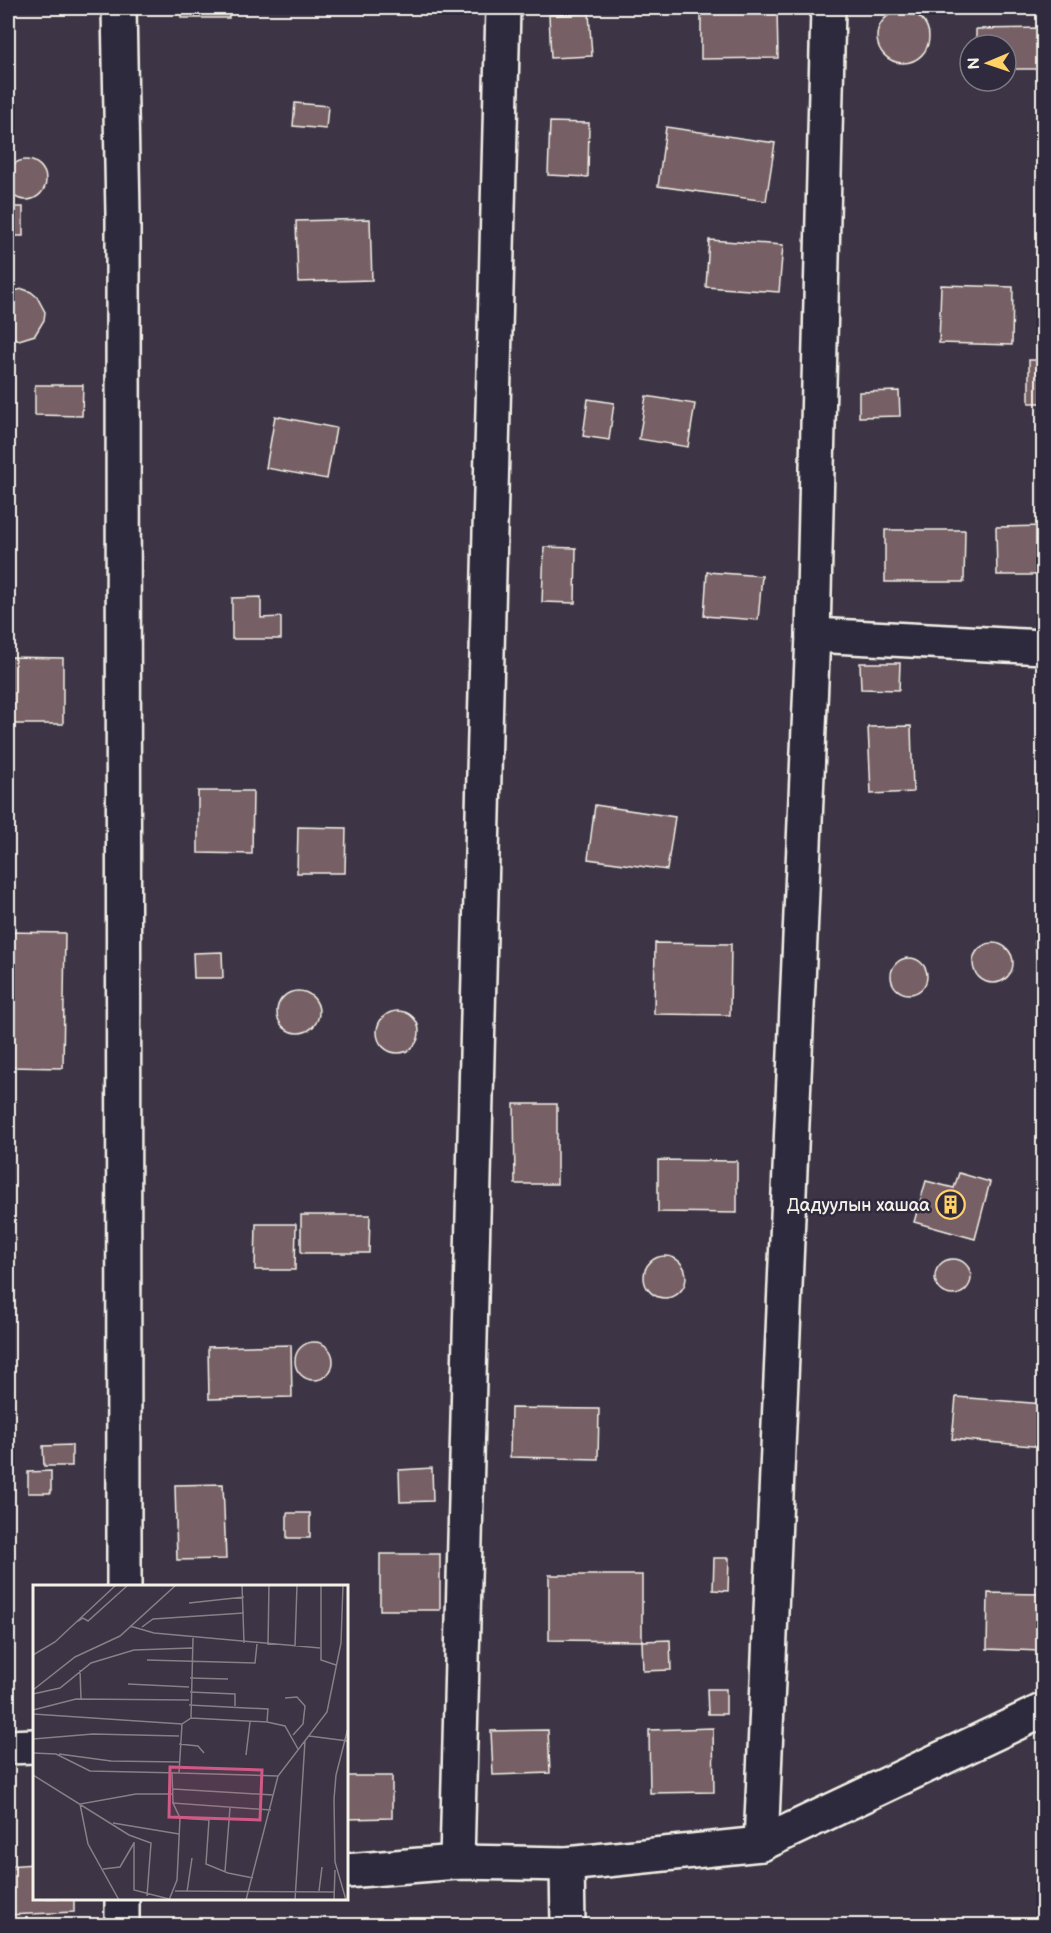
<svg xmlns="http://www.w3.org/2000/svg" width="1051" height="1933" font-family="'Balsamiq Sans',sans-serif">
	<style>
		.building { fill: #776165; stroke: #f4f1e8; stroke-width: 1.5 }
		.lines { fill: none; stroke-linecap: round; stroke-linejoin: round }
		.minor-casing { stroke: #f4f1e8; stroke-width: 38 }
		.minor { stroke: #2f2a3d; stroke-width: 33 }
		.labels { text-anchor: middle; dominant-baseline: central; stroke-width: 5; stroke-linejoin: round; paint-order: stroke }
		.poi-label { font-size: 18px; fill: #f4f1e8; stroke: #2f2a3d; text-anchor: end }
		.inset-road { fill: none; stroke: #868086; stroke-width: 1.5 }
		.view { fill: #d15985; fill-opacity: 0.15; stroke: #d15985; stroke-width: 3 }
		.inset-edge { fill: none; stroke: #f4f1e8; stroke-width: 3 }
	</style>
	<rect width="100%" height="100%" fill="#3d3545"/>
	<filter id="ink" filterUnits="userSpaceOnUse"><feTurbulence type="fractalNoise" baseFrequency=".0167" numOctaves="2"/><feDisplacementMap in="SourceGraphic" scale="12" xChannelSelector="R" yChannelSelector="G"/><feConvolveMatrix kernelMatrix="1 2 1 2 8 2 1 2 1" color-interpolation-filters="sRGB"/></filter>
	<g filter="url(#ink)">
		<!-- building -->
		<g class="building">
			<rect x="181" y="8" width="48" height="10"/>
			<polygon points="701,8 777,8 778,58 701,59"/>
			<circle cx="903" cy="37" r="26"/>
			<polygon points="589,13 592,56 551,58 549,15"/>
			<polygon points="1044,28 1044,69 1006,69 1006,45 976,45 976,29"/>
			<polygon points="295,103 328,106 326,129 293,126"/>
			<polygon points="550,122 589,123 588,177 548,175"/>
			<polygon points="666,127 775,143 766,201 658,186"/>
			<circle cx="26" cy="180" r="20"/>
			<rect x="8" y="207" width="15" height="29"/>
			<polygon points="370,219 372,280 298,282 296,221"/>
			<polygon points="709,240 783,245 779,292 706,287"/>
			<polygon points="941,285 1013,287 1012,345 939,343"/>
			<polygon points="23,289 31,292 37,297 45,312 44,320 35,335 19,340 8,336 8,292"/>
			<rect x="1029" y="360" width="15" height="43"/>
			<polygon points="35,385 83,385 82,416 35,415"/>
			<polygon points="899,391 900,416 859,417 859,392"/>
			<polygon points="646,396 695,404 688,447 639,439"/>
			<polygon points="588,399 614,403 609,440 583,436"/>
			<polygon points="275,416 336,428 327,479 266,468"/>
			<polygon points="1044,526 1044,575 997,575 996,527"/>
			<polygon points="885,530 965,530 964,582 885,582"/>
			<polygon points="544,547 576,548 575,603 542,602"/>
			<polygon points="707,572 762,576 758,620 704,616"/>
			<polygon points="261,597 261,618 281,617 281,639 232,639 232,598"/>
			<polygon points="8,657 63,658 63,724 8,724"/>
			<polygon points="860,663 900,663 899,690 861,689"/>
			<polygon points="911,726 913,792 871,794 868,727"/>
			<polygon points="198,791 253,791 252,854 198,853"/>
			<polygon points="595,805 675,817 667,870 588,859"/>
			<polygon points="298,827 346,828 345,873 297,873"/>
			<polygon points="1044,928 1044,963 1037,956 1035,942 1037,935"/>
			<polygon points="8,932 65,933 63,1068 8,1067"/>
			<polygon points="655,943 731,944 730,1015 654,1014"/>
			<circle cx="993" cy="963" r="20"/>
			<polygon points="222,952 223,978 194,978 193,953"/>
			<circle cx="909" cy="976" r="18"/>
			<circle cx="298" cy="1012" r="21"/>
			<circle cx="398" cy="1032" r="21"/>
			<polygon points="514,1104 557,1104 557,1184 515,1184"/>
			<polygon points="658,1160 737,1161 737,1213 658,1212"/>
			<polygon points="959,1173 990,1182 975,1239 914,1222 926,1181 954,1188"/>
			<polygon points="301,1215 370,1215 369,1253 301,1253"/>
			<polygon points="256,1224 296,1224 295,1270 255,1270"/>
			<circle cx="665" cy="1277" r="21"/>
			<circle cx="953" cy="1277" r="18"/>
			<circle cx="314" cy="1361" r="19"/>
			<polygon points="291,1345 292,1397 209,1399 208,1347"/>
			<polygon points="956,1397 1044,1404 1044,1447 952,1439"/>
			<polygon points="511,1408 599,1409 598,1459 510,1457"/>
			<polygon points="72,1445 72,1466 44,1466 43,1446"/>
			<polygon points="432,1468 433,1501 400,1502 399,1470"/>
			<polygon points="51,1471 51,1493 28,1493 28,1472"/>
			<polygon points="223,1484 226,1559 177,1560 175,1485"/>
			<rect x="287" y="1513" width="23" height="25"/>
			<rect x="380" y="1554" width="60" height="56"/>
			<polygon points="714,1558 729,1558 728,1591 713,1590"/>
			<polygon points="549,1575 642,1575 642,1641 549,1640"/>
			<polygon points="988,1593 1041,1594 1040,1651 987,1649"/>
			<polygon points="670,1640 671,1670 643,1671 642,1641"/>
			<polygon points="707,1689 726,1689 726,1714 708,1714"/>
			<polygon points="713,1728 714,1792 650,1793 649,1730"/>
			<polygon points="548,1730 550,1773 493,1775 491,1731"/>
			<polygon points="346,1776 392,1776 392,1818 346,1819"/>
			<polygon points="34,1864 34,1898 74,1898 74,1912 8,1915 8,1866"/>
		</g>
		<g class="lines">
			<defs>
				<g id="minor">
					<polyline points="119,8 123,214 124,1586"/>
					<polyline points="828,8 813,635 761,1844 1044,1710"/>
					<polyline points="813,635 1044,647"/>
					<polyline points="8,1747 34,1746"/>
					<polyline points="457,1862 503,8"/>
					<polyline points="567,1864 568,1926"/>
					<polyline points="346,1871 457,1862 567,1864 761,1844"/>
					<polyline points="122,1926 122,1898"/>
				</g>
			</defs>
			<!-- minor casing -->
			<use href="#minor" class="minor-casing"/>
			<!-- minor -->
			<use href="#minor" class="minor"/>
		</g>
	</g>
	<!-- icons -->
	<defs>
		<symbol id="building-ring" viewBox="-11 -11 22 22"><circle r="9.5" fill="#2f2a3d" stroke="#ffd166" stroke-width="1.5"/><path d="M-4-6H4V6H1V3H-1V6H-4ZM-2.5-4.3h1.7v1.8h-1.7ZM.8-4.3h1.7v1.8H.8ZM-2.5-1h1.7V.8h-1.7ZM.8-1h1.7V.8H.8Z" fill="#ffd166"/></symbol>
	</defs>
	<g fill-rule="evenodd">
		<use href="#building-ring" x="934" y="1188" width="33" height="33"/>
	</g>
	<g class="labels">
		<!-- poi labels -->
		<g class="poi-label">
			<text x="930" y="1205">Дадуулын хашаа</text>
		</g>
	</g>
	<!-- overview -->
	<g transform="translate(33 1585)">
		<rect width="315" height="315" fill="#3d3545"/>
		<path class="inset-road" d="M209 0 211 58M288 0V75L303 80M156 18 211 12M45 36 50 33 55 36 95 0M97 41 121 48 287 63M109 42 120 34 211 28M235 60 236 0M262 61 264 0M0 70 22 57 83 0M114 75 222 78 224 59M47 85 48 114M157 93 195 94M95 99 156 102M0 105 42 72 87 51 143 0M157 107 202 109V121M0 109 27 103 58 78 101 65 159 63M252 113 264 112 272 121 270 139 260 150M0 125 43 114 156 115M0 129 149 139 158 133 234 137 235 124 156 120M158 133 160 53M234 137 252 141 265 164M149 139 146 188 245 191M276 151 315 156M0 154 60 149 146 151M146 159 165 161 171 168M0 168 23 169 57 186 146 188M26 169 78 176 146 177M213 170 217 137M139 188 140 218M0 190 96 250 118 258 114 311M140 204 240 210M147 233 176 235 173 279 195 288 220 293M80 238 146 249M101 257V305L136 314M70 284 87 282 101 258M192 286 197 223M142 306 301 307M286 306 289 282M154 307 159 273M86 315 55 259 47 219 103 209H140M136 315 144 295 147 233 140 218 238 225M213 315 245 191 294 127 308 58 310 0M262 315 272 156M301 315 302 285M313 315 302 277 301 214 303 190 315 143"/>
		<path class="view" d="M137 182 229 185 227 235 136 232Z"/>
		<rect width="315" height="315" class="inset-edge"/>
	</g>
	<!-- margin -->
	<rect width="1051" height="1933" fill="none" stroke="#2f2a3d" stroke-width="30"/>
	<rect x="15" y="15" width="1021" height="1903" fill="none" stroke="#f4f1e8" stroke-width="2" filter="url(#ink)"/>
	<!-- north arrow -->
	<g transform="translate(988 63) rotate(268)"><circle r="28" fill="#2f2a3d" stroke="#7e7a81" stroke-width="1.5"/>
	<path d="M0-4.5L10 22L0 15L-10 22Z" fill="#ffd166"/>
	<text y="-9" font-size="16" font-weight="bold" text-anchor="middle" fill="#f4f1e8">N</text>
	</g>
</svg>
